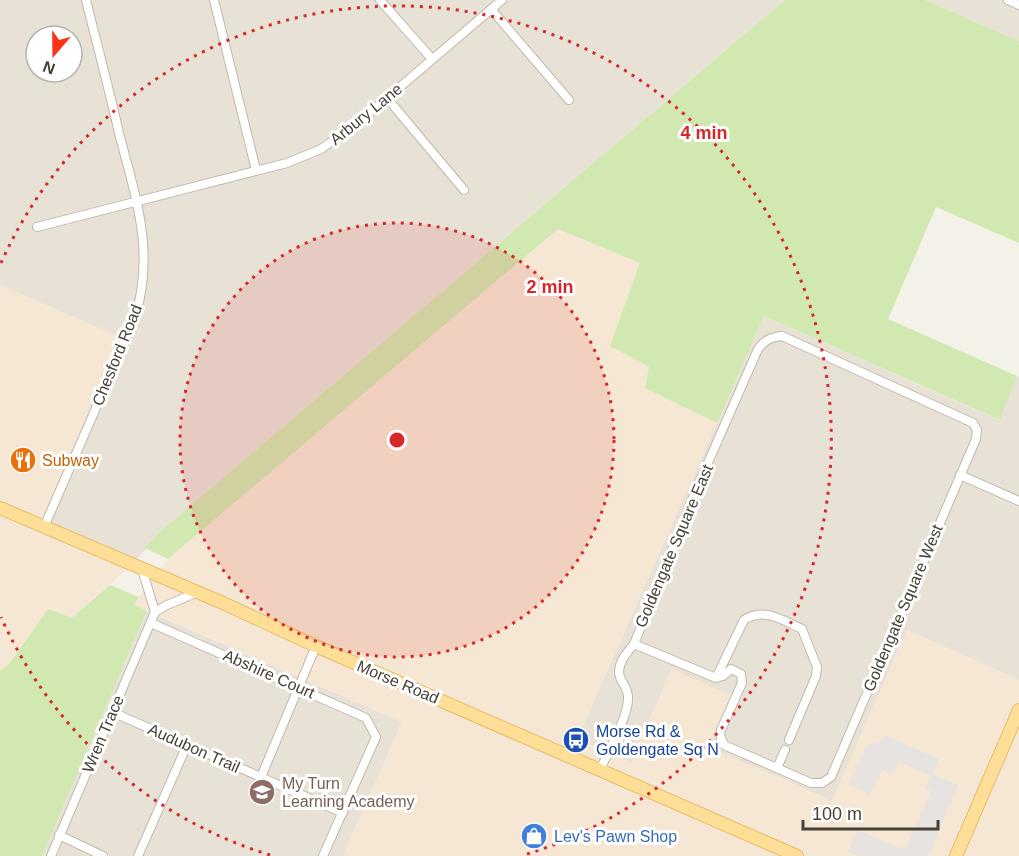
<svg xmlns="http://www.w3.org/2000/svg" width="1019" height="856" font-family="Helvetica,sans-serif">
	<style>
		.residential { fill: #e8e2d6; fill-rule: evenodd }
		.commercial { fill: #f6e7d4 }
		.green { fill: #d1e9b1 }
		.parking { fill: #e6e3e0 }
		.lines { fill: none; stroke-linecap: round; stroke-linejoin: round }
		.street-casing { stroke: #c0b8ab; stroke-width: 10 }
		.primary-casing { stroke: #e6bc65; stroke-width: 14 }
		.street { stroke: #fff; stroke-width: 8 }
		.primary { stroke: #ffdf97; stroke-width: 12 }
		.ring { fill: none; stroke: #d62828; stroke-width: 3; stroke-dasharray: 3 6 }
		.labels { text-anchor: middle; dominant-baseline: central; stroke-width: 6; stroke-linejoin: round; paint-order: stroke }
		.street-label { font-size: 16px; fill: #484137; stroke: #fff }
		.food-label { font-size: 16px; fill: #c56008; stroke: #fff; text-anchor: start }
		.transit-label { font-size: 16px; fill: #164399; stroke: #fff; text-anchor: start }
		.education-label { font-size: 16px; fill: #785e54; stroke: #fff; text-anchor: start }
		.shop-label { font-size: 16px; fill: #366cbe; stroke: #fff; text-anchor: start }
		.centre { fill: #d62828; stroke: #fff; stroke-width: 3 }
		.ring-label { font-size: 18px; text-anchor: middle; font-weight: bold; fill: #d62828; stroke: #fff; stroke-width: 6; stroke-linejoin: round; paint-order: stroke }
	</style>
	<rect width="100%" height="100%" fill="#f4f1e8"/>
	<!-- residential -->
	<g class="residential">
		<path d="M0 0H785L163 529 132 565 45 528 126 340 0 285ZM36 36H72V72H36Z"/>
		<polygon points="925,0 1019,0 1019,41"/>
		<polygon points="764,316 999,420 1017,376 1019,377 1019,680 907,630 832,801 708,747 672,669 631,763 577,739"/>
		<polygon points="147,611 402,722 343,856 42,856"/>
	</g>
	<!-- commercial -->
	<g class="commercial">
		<polygon points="558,228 640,263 649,367 646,388 717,423 577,739 631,763 672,669 731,695 708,747 832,801 907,630 1019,680 1019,856 343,856 402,722 133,604 168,559"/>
		<polygon points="0,285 126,340 45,528 132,565 72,618 0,671"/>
	</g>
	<!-- green -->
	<g class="green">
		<polygon points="785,0 925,0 1019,41 1019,243 936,207 888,319 1017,376 1000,420 764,316 717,423 645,388 649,367 610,346 640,263 558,229 168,559 145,548 163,529"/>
		<polygon points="110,585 139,597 134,604 147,611 42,856 0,856 0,671 10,663 48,609 72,618"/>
	</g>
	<!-- parking -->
	<polygon class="parking" points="884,735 939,759 932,774 958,785 928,856 858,856 848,851 857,830 905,850 931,791 925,788 931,776 898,761 893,774 882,770 870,795 849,784 868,744 881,742"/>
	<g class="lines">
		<defs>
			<g id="street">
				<polyline points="214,0 256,170"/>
				<polyline points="380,0 432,59"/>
				<polyline points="1008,0 1019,5"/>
				<polyline points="491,9 569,100"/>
				<polyline points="387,98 464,190"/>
				<polyline points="37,227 287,163 321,149 353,127 502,0"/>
				<polyline points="960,475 1019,501"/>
				<path d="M44 527 134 321C156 253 136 199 119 133 109 89 97 44 86 0"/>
				<polyline points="155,612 167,605 198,592"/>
				<polyline points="151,623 366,718 376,737 323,856"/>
				<path d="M716 678 744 620C764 607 782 620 802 629L817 667 816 676 789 740"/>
				<polyline points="112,712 343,813"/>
				<polyline points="777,768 785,750"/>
				<path d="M600 770C608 752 628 717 628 699 629 690 623 685 620 677 616 664 626 654 634 644L696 490 758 349C765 340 771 337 782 336L973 423 977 430 976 439 831 777 822 783H811L724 745 720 735 721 730 742 683 741 674 731 669 723 676 716 678 634 644"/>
				<polyline points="261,777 316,646"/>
				<polyline points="59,835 103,856"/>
				<polyline points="51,856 155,612 142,569"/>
				<polyline points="138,856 187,745"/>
			</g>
			<g id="primary">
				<polyline points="0,508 223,603 318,647 797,856"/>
				<polyline points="956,856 1019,710"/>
			</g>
		</defs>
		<!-- street casing -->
		<use href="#street" class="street-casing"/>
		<!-- primary casing -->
		<use href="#primary" class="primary-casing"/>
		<!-- street -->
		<use href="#street" class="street"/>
		<!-- primary -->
		<use href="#primary" class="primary"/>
	</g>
	<!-- distance rings -->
	<circle cx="397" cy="440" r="217" fill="#d62828" fill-opacity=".12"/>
	<g class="ring">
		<circle cx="397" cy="440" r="217"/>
		<path d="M270 855A434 434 0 0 1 1 617M1 263A434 434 0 1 1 524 855"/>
	</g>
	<!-- icons -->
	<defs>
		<symbol id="restaurant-disc" viewBox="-11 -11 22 22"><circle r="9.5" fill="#e8710a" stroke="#fff"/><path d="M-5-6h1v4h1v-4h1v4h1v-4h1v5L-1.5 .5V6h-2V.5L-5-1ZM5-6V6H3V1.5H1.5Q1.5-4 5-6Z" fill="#fff"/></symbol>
		<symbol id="bus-disc" viewBox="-11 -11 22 22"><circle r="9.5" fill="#1a4fb4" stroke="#fff"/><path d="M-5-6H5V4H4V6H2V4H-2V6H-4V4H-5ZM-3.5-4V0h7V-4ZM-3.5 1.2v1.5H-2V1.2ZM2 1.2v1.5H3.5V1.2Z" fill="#fff"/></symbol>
		<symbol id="school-disc" viewBox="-11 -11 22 22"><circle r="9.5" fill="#8d6e63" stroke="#fff"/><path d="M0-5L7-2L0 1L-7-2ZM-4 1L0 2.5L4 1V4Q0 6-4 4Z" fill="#fff"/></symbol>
		<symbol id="shop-disc" viewBox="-11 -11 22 22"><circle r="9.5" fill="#3f7fe0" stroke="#fff"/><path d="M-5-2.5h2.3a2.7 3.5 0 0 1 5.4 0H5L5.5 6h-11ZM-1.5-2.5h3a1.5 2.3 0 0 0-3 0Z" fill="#fff"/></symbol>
	</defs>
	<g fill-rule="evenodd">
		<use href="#restaurant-disc" x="8" y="445" width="30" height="30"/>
		<use href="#bus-disc" x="561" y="725" width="30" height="30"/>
		<use href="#school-disc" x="247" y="777" width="30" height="30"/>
		<use href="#shop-disc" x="519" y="821" width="30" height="30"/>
	</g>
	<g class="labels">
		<!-- street labels -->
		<g class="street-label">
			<text transform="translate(366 114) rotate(-39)">Arbury Lane</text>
			<text transform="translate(117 355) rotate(-68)">Chesford Road</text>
			<text transform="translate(674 546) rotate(-67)">Goldengate Square East</text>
			<text transform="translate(903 608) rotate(-67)">Goldengate Square West</text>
			<text transform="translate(269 674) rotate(24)">Abshire Court</text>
			<text transform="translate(398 682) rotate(23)">Morse Road</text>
			<text transform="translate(103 734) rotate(-67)">Wren Trace</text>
			<text transform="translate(194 748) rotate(24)">Audubon Trail</text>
		</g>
		<!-- food labels -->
		<g class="food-label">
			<text x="42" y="460">Subway</text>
		</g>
		<!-- transit labels -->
		<g class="transit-label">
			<text x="596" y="731">Morse Rd &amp;<tspan x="596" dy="18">Goldengate Sq N</tspan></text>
		</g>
		<!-- education labels -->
		<g class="education-label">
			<text x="282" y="783">My Turn<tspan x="282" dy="18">Learning Academy</tspan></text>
		</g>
		<!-- shop labels -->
		<g class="shop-label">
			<text x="554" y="836">Lev's Pawn Shop</text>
		</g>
	</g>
	<circle cx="397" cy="440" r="9" class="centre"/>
	<g class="ring-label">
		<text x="704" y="139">4 min</text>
		<text x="550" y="293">2 min</text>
	</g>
	<!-- north arrow -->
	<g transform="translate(54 54) rotate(200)"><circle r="28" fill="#ffffff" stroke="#b6b3af" stroke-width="1.5"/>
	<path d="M0-4.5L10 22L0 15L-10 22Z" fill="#fd3317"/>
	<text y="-9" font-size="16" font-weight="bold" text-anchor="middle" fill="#484137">N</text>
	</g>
	<!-- scale -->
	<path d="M803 820v9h135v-9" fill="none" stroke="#484137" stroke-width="3"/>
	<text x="812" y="820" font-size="18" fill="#484137" stroke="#ffffff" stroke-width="4.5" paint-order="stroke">100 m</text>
</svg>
